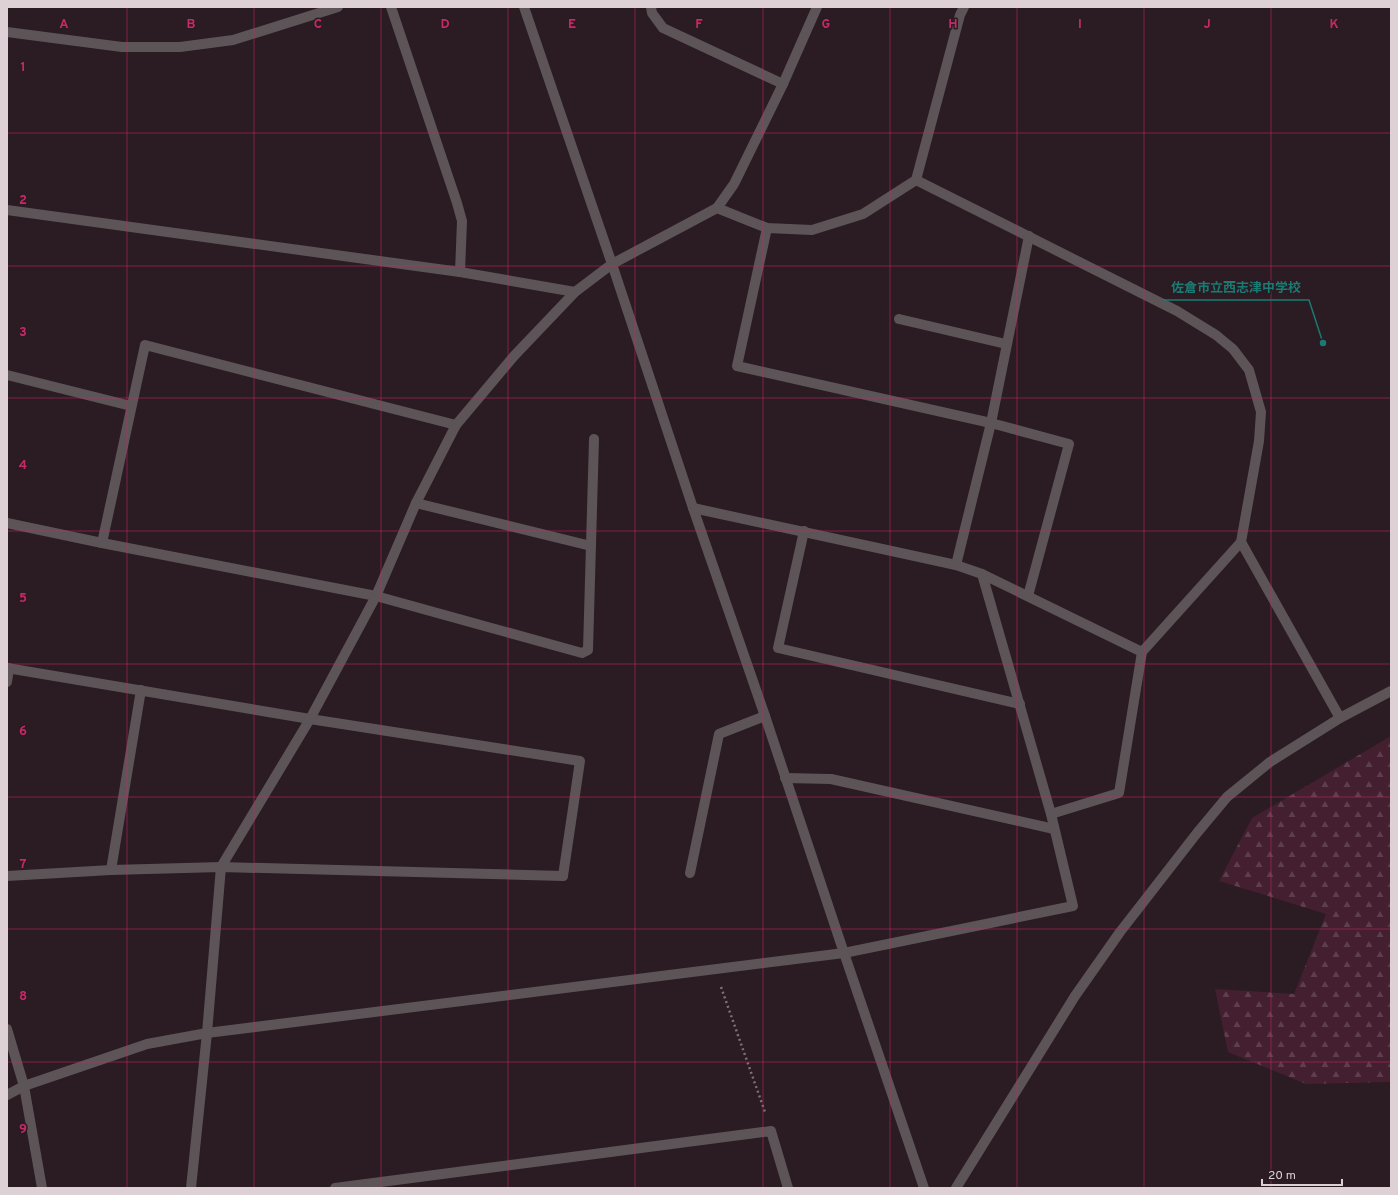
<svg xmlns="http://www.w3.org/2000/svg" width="1398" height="1195" font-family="Overpass,'Noto Sans JP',sans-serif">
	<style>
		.forest { fill: url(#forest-firs) }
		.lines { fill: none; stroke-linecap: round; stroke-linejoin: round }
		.path { stroke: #7e7076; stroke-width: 2.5; stroke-dasharray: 2 3; stroke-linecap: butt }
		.service { stroke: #5d5457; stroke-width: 10 }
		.minor { stroke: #5d5457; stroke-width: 10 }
		.tertiary { stroke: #5d5457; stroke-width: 10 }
		.grid { fill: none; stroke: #c52a67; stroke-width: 1; stroke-opacity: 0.55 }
		.grid-label { font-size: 13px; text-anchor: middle; font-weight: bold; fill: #c52a67; stroke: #2b1b22; stroke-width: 3; stroke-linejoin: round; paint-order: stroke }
		.leader { fill: none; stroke: #197b73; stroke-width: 1.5 }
		.callout-dot { fill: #197b73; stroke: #2b1b22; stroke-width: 1.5 }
		.callout-label { font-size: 13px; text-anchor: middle; font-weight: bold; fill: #197b73; stroke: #2b1b22; stroke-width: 3; stroke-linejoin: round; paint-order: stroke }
	</style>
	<defs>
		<pattern id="forest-firs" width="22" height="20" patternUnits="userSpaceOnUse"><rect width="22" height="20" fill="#431f30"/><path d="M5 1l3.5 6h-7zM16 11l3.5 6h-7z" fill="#5e3e4d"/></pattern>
	</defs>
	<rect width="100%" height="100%" fill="#2b1b22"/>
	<!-- forest -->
	<polygon class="forest" points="1391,736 1391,1082 1306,1084 1228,1052 1215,989 1294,994 1326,914 1219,881 1252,818"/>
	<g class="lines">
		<!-- path -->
		<polyline class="path" points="721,987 765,1112"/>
		<!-- service -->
		<g class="service">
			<polyline points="416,503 591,546"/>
			<polyline points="804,531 778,648 1020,704"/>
			<polyline points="376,596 582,653 588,650 594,439"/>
			<polyline points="310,719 580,761 563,876"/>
			<polyline points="785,778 831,779 1054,829"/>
			<polyline points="111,870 141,690"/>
			<polyline points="690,873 719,734 765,716"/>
		</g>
		<!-- minor -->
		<g class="minor">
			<polyline points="391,7 457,203 462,221 460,272"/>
			<polyline points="651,7 652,13 663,28 783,84"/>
			<polyline points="916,180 1177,311 1216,335 1233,349 1249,370 1261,412 1259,441 1241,542 1142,652 1119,793 1051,814"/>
			<polyline points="717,208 734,184 783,84 817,7"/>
			<polyline points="7,210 460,272 575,292"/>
			<polyline points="767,228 737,366 991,423 1069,444 1028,596"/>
			<polyline points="899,319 1006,344"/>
			<polyline points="7,375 131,406"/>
			<polyline points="7,523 102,543 376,596"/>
			<polyline points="1241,542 1340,718"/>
			<polyline points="102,543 145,345 456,425"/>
			<polyline points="956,565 991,423 1029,236"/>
			<polyline points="982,574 1142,652"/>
			<polyline points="7,668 310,719"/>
			<polyline points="7,682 9,668"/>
			<polyline points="7,876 111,870 221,867 563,876"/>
			<polyline points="7,1029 24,1086 42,1188"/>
			<polyline points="7,1095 24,1086 147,1044 207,1033 844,953 1073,906 1051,814 982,574 956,565 693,508"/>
			<polyline points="191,1188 207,1033 221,867 310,719 376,596 416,503 456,425 514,356 575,292 612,264 717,208 767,228 812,230 863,214 916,180 960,15 964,7"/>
			<polyline points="335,1188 771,1131 788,1188"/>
		</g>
		<!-- tertiary -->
		<g class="tertiary">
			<polyline points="524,7 612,264 693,508 765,716 844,953 924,1188"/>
			<polyline points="7,32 122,47 180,47 233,40 338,7"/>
			<polyline points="956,1188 1075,996 1120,932 1197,833 1227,797 1270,762 1340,718 1391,691"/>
		</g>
	</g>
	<!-- grid -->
	<path class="grid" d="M127 7V1188M254 7V1188M381 7V1188M508 7V1188M635 7V1188M763 7V1188M890 7V1188M1017 7V1188M1144 7V1188M1271 7V1188M7 133H1391M7 266H1391M7 398H1391M7 531H1391M7 664H1391M7 797H1391M7 929H1391M7 1062H1391"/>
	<g class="grid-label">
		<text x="64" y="28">A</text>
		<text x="191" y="28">B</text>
		<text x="318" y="28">C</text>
		<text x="445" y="28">D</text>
		<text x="572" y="28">E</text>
		<text x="699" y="28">F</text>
		<text x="826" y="28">G</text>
		<text x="953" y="28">H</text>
		<text x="1080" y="28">I</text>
		<text x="1207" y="28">J</text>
		<text x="1334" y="28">K</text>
		<text x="23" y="71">1</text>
		<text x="23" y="204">2</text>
		<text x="23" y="336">3</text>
		<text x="23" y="469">4</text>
		<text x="23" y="602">5</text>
		<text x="23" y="735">6</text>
		<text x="23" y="868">7</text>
		<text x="23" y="1000">8</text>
		<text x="23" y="1133">9</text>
	</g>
	<!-- callouts -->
	<path class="leader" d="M1323 343L1309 300H1163"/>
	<circle class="callout-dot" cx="1323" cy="343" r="4"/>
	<g class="callout-label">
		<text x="1236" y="292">佐倉市立西志津中学校</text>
	</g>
	<!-- border -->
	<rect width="1398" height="1195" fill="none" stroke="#ddd1d6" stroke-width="16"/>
	<!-- scale -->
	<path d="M1262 1179v6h80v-6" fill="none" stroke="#ddd1d6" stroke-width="2"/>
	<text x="1268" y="1179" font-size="12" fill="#ddd1d6" stroke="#2b1b22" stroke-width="3" paint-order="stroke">20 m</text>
</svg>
